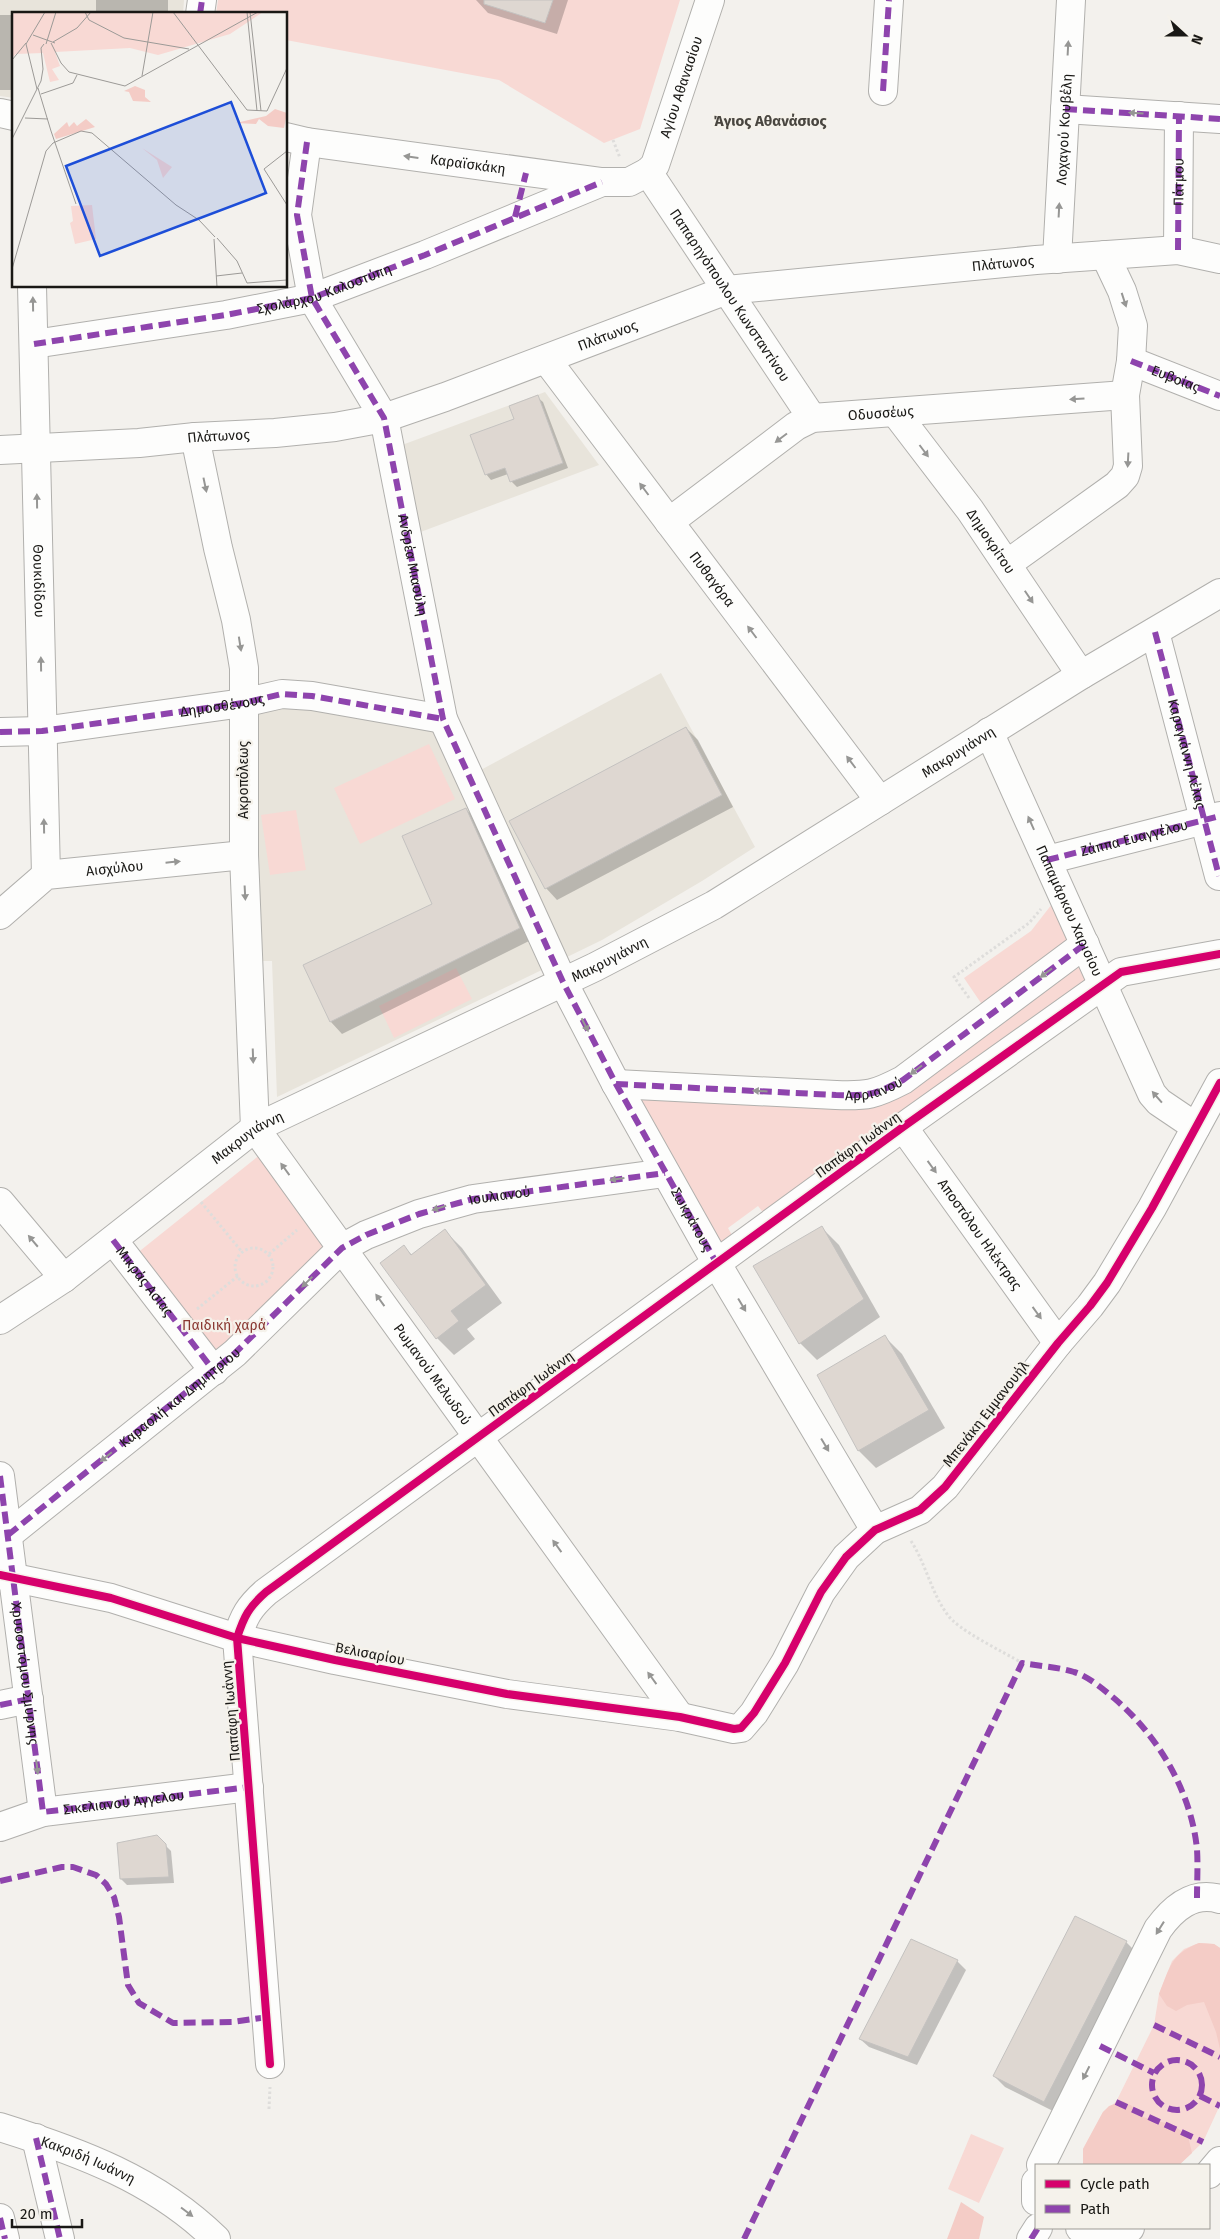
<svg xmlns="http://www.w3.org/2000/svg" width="1220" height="2239" font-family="'Fira Sans',sans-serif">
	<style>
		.built { fill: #e8e4db }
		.green { fill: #f8d9d4 }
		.forest { fill: #f4ccc6 }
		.shadow { fill: #0003 }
		.building { fill: #ded7d1; stroke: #c4c2c0 }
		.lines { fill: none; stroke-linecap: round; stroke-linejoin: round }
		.minor-casing { stroke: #b1b0ad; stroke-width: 30 }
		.path { stroke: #dedddb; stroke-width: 3; stroke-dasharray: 2.5 2.5; stroke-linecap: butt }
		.minor { stroke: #fdfdfc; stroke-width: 28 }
		.quiet { stroke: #8e44ad; stroke-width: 6; stroke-dasharray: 12 6; stroke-linecap: butt }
		.cycleway-casing { stroke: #f5f2eb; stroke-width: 11 }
		.cycleway { stroke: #d6006c; stroke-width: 8 }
		.oneway { fill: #969694 }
		.labels { text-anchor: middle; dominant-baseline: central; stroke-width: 4.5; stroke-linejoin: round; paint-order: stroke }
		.street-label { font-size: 14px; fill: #191815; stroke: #f5f2eb }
		.park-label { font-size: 14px; fill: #893731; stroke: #f5f2eb }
		.neighbourhood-label { font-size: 15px; font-weight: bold; fill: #494640; stroke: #f5f2eb }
		.inset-road { fill: none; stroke: #9c9a97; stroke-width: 1 }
		.view { fill: #1d4ed8; fill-opacity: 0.15; stroke: #1d4ed8; stroke-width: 2.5 }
		.inset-edge { fill: none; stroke: #191815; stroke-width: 2.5 }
	</style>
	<rect width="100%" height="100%" fill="#f3f1ed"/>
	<!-- built -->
	<g class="built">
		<polygon points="0,0 184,0 183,14 14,14 14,98 0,96"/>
		<polygon points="545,392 599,465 418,533 402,445"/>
		<polygon points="661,673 755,847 702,881 602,940 567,957 477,772"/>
		<polygon points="284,701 440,729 548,967 277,1097 272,961 260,961 252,706"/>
	</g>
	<!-- green -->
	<g class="green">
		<polygon points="218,0 680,0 640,129 604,143 499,80 286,40 286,14 216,14"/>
		<polygon points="429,744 455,799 360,844 334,788"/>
		<polygon points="296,810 306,870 270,875 261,815"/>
		<polygon points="1052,904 1068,939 983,1006 964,978 1031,931"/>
		<polygon points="1078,959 1088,980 765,1215 758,1206 728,1228 733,1237 723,1244 720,1243 635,1095 854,1107"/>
		<polygon points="456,968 472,999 394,1038 379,1006"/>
		<polygon points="261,1154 329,1248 216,1358 136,1254"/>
		<polygon points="1199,1943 1214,1944 1220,1948 1220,2105 1203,2142 1179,2165 1083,2165 1083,2149 1103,2112 1116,2102 1154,2025 1159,1994 1172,1961 1184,1949"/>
		<polygon points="971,2134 1004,2148 979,2203 948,2189"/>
	</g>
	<!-- forest -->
	<g class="forest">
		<path d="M1199 1943 1214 1944 1220 1948V2049L1216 2032 1204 2002 1187 2005 1176 2011 1167 2006 1159 1994C1170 1967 1171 1954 1199 1943Z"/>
		<polygon points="1123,2101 1132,2106 1143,2117 1173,2125 1188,2136 1192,2153 1179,2165 1083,2165 1083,2149 1103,2112 1109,2106"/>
		<polygon points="961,2202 984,2217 979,2239 947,2239"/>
	</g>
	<!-- shadow -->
	<g class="shadow">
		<rect x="96" y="0" width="72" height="14"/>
		<polygon points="476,0 568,0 557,34 488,13"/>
		<rect x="0" y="15" width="14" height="75"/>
		<polygon points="537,397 543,402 568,468 517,487 511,481 508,474 491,480 486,474 515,420"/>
		<polygon points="686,728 698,740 733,807 557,900 546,888"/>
		<polygon points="466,809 477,821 531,940 342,1034 331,1022 305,966 434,904"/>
		<polygon points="822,1228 839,1245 880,1317 817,1360 800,1343"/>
		<polygon points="445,1231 462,1248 502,1303 467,1329 475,1339 454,1355 437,1338 404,1247 412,1255"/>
		<polygon points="885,1337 902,1354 945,1428 876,1468 859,1451 818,1375"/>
		<polygon points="157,1837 171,1851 174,1883 127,1885 121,1879"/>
		<polygon points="912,1940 957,1961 966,1970 917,2065 869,2047 860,2039"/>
		<polygon points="1126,1942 1137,1953 1055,2112 1005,2087 994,2076"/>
	</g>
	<!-- building -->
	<g class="building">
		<polygon points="484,0 553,0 545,23 484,4"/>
		<polygon points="538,395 563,463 510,482 505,468 485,475 470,435 514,419 509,406"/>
		<polygon points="686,727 722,795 545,889 509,821"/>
		<polygon points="466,808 520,928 330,1022 303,965 432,904 402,836"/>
		<polygon points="822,1226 864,1299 799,1344 753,1266"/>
		<polygon points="445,1229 486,1285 451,1311 459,1321 436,1339 380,1263 404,1245 411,1255"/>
		<polygon points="885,1335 929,1410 858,1451 817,1375"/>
		<polygon points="157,1835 166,1844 169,1877 120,1879 117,1843"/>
		<polygon points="1075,1916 1127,1941 1044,2102 993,2076"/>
		<polygon points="911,1939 958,1960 908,2057 859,2039"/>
	</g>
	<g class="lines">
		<defs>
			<g id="minor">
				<polyline points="200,14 202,0"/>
				<polyline points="883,91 889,0"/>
				<polyline points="1065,109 1220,119"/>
				<polyline points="0,113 14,116"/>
				<path id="s1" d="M286 137 307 142 602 182H629L648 172 655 165 710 0"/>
				<polyline points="307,142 297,215 312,298 384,418 443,719 563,982 616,1084 717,1264 875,1530"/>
				<path id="s2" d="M648 172 812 418"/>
				<polyline points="1178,250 1179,116"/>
				<path id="s3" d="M1057 259 1071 0"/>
				<path id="s4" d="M32 286 46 875"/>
				<path id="s5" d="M34 344 226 315 312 298 425 255 602 182"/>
				<path id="s6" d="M546 359 880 801"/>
				<polyline points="1131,361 1220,396"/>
				<path id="s7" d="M895 412 970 510 1081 675"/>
				<path id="s8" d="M195 437 218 548 236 620 244 668V855L255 1128 680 1717"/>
				<path id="s9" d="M0 450 139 443 195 437 275 433 335 427 384 418 445 397 727 290 1036 260 1178 250 1220 259"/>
				<path id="s10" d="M669 522 796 426 812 418 1125 395"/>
				<polyline points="1007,564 1117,485 1125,476 1128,466 1125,395 1131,361 1133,326 1122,291 1105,255"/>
				<polyline points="1155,632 1219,876"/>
				<path id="s11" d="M0 732 42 731 243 703 282 694 312 696 443 719"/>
				<path id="s12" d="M989 732 1152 1094 1159 1102 1196 1127"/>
				<path id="s13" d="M1047 860 1220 816"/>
				<path id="s14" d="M0 915 46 875 244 855"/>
				<path id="s15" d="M616 1084 836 1095C868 1096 874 1095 903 1080L1085 944"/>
				<path id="s16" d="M903 1127 1058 1343"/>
				<polyline points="0,1202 64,1278"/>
				<polyline points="113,1240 214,1371"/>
				<path id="s17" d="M0 1320 64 1278 255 1128 595 967 714 905 1081 675 1220 593"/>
				<polyline points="0,1476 43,1812"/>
				<path id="s18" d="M8 1535 235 1353 342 1248 366 1235 419 1214 473 1199 665 1173"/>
				<polyline points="0,1575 111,1598 237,1638 335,1660 507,1694 680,1717 734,1729 741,1728 754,1713 785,1663 821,1592 846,1557 875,1530 920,1510 945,1487 1058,1343 1090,1306 1107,1283 1152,1208 1220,1083"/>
				<polyline points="0,1705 29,1699"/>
				<polyline points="0,1827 43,1812 249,1787"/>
				<path d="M270 2064 237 1638C244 1616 249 1607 266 1592L903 1127 1121 972 1220 954"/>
				<path id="s19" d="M0 2127C80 2152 156 2180 216 2239"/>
				<polyline points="36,2138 60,2239"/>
				<path d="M1041 2165 1158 1929C1173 1908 1193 1891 1220 1899"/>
				<polyline points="1209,2174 1220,2161"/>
				<polyline points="1036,2182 1036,2201"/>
				<polyline points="0,2218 5,2239"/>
				<polyline points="1080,2228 1113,2232 1130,2228"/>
				<polyline points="1031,2239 1038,2228"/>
			</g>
		</defs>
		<!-- minor casing -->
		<use href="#minor" class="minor-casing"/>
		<!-- path -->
		<g class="path">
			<polyline points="613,140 620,158"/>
			<polyline points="969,998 954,977 1029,923 1041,909"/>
			<polyline points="201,1202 242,1252"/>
			<circle cx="254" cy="1267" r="19"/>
			<polyline points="269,1254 297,1230"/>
			<polyline points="197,1309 238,1276"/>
			<path d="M911 1541C926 1564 931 1592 947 1614 957 1630 1004 1652 1022 1663"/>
			<polyline points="269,2109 270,2087"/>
		</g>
		<!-- minor -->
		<use href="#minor" class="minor"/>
		<!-- quiet -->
		<g class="quiet">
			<polyline points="200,14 202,0"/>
			<polyline points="883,91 889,0"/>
			<polyline points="1065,109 1220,119"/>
			<path id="s20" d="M307 142 297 215 312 298 384 418 443 719 563 982 616 1084 717 1264"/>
			<polyline points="515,217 526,173"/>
			<path id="s21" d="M1178 250 1179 116"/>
			<polyline points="34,344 226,315 312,298 425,255 602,182"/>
			<path id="s22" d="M1131 361 1220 396"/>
			<path id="s23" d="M1155 632 1219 876"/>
			<polyline points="0,732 42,731 243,703 282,694 312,696 443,719"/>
			<polyline points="1047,860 1220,816"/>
			<path d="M616 1084 836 1095C868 1096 874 1095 903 1080L1085 944"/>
			<path id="s24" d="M113 1240 214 1371"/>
			<path id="s25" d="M0 1476 43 1812 249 1787"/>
			<polyline points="8,1535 235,1353 342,1248 366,1235 419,1214 473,1199 665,1173"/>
			<polyline points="0,1705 29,1699"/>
			<polyline points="0,1881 62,1867 73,1867 96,1875 106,1884 114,1897 119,1917 128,1985 139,2003 173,2023 232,2022 268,2017"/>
			<polyline points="1154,2025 1220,2057"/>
			<polyline points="1100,2046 1154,2073"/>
			<circle cx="1177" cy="2085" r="25"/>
			<polyline points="1200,2096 1220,2106"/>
			<polyline points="1116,2102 1203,2142"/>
			<polyline points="36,2138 60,2239"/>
			<polyline points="0,2218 5,2239"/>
			<path d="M744 2239 1022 1663C1039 1666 1058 1667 1074 1672 1088 1676 1104 1690 1115 1699 1158 1736 1191 1791 1197 1849 1198 1865 1197 1882 1197 1898"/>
			<polyline points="1031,2239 1038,2228"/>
		</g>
		<defs>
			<g id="cycleway">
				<polyline points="0,1575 111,1598 237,1638 335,1660 507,1694 680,1717 734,1729 741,1728 754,1713 785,1663 821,1592 846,1557 875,1530 920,1510 945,1487 1058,1343 1090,1306 1107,1283 1152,1208 1220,1083"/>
				<path d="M270 2064 237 1638C244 1616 249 1607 266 1592L903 1127 1121 972 1220 954"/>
			</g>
		</defs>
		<!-- cycleway casing -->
		<use href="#cycleway" class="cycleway-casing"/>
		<!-- cycleway -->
		<use href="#cycleway" class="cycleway"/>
	</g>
	<!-- one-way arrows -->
	<defs><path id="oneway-solid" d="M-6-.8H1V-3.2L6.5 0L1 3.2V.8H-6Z" transform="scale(1.25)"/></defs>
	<g class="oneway">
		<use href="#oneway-solid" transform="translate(1068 48) rotate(-87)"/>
		<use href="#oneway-solid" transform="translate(1136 113) rotate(-176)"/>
		<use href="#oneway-solid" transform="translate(411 157) rotate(-172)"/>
		<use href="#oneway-solid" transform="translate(1059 210) rotate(-87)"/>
		<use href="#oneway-solid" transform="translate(1124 300) rotate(72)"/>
		<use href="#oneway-solid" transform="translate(33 304) rotate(-91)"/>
		<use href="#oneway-solid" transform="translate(1077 399) rotate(176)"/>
		<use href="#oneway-solid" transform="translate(781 438) rotate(143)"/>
		<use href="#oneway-solid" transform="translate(924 451) rotate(53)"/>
		<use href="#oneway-solid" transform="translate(1128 460) rotate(93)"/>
		<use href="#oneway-solid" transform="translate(205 485) rotate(78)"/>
		<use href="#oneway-solid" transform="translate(644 489) rotate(-127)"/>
		<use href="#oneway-solid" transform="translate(37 501) rotate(-91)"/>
		<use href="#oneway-solid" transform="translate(1029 597) rotate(56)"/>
		<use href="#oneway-solid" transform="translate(752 632) rotate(-127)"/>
		<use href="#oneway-solid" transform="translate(240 644) rotate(81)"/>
		<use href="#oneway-solid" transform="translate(41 664) rotate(-91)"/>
		<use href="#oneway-solid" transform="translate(851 762) rotate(-127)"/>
		<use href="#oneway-solid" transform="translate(1031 823) rotate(-114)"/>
		<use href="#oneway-solid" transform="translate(44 826) rotate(-91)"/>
		<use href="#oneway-solid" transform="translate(173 862) rotate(-6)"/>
		<use href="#oneway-solid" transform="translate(245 893) rotate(87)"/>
		<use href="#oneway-solid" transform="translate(1046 973) rotate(143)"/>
		<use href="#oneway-solid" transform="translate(585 1025) rotate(63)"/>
		<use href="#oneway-solid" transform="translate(253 1056) rotate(88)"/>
		<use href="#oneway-solid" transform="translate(916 1070) rotate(143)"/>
		<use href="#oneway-solid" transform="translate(760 1091) rotate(-177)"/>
		<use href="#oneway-solid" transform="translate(1157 1097) rotate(-131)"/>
		<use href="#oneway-solid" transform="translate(932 1167) rotate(54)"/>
		<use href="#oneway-solid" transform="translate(285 1169) rotate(-126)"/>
		<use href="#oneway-solid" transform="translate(617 1179) rotate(172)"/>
		<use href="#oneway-solid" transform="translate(439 1208) rotate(163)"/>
		<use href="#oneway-solid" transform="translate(33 1241) rotate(-130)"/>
		<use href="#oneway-solid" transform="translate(307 1282) rotate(136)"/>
		<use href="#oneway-solid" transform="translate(380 1300) rotate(-126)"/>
		<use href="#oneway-solid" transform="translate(742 1305) rotate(59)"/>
		<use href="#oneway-solid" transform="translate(1037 1313) rotate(54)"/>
		<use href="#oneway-solid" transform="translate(825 1445) rotate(59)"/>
		<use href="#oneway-solid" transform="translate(106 1457) rotate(141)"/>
		<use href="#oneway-solid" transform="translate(557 1546) rotate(-126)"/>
		<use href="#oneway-solid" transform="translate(652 1678) rotate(-126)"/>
		<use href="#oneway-solid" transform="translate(37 1767) rotate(83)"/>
		<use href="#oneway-solid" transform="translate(1160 1928) rotate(122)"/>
		<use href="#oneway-solid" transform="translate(1086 2073) rotate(117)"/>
		<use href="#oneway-solid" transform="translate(187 2212) rotate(37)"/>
	</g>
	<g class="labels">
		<!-- street labels -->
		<g class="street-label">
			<text stroke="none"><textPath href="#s1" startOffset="460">Αγίου Αθανασίου</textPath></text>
			<text stroke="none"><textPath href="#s3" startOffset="130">Λοχαγού Κουβέλη</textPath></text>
			<text stroke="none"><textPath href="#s1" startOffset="184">Καραϊσκάκη</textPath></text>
			<text stroke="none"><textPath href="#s21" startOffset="68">Πάτμου</textPath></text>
			<text stroke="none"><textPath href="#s9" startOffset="1029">Πλάτωνος</textPath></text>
			<text stroke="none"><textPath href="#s5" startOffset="296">Σχολάρχου Καλοστύπη</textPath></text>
			<text stroke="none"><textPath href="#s2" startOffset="148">Παπαρηγόπουλου Κωνσταντίνου</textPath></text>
			<text stroke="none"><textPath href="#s9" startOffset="624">Πλάτωνος</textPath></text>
			<text stroke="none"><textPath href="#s22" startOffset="48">Ευβoίας</textPath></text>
			<text stroke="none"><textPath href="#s10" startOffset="246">Οδυσσέως</textPath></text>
			<text stroke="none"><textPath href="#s9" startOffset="219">Πλάτωνος</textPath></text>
			<text stroke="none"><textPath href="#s7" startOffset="161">Δημοκρίτου</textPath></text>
			<text stroke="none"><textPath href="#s20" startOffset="448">Ανδρέα Μιαούλη</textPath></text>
			<text stroke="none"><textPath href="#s6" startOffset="276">Πυθαγόρα</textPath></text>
			<text stroke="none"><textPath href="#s4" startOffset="295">Θουκιδίδου</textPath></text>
			<text stroke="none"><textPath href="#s11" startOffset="224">Δημοσθένους</textPath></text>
			<text stroke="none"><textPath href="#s17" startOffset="1118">Μακρυγιάννη</textPath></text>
			<text stroke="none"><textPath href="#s23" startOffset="126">Καραγιάννη Λέλας</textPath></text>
			<text transform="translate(243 780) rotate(-90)">Ακροπόλεως</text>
			<text stroke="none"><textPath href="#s13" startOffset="90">Ζάππα Ευαγγέλου</textPath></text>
			<text stroke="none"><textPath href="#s14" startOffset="130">Αισχύλου</textPath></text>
			<text stroke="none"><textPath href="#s12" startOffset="196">Παπαμάρκου Χαρισίου</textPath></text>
			<text stroke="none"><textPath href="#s17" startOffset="712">Μακρυγιάννη</textPath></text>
			<text stroke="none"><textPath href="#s15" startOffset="259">Αρριανού</textPath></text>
			<text stroke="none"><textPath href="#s17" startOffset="308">Μακρυγιάννη</textPath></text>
			<text transform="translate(858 1145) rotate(-36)">Παπάφη Ιωάννη</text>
			<text stroke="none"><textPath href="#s18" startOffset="608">Ιουλιανού</textPath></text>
			<text stroke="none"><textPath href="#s20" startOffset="1164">Σωκράτους</textPath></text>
			<text stroke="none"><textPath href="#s16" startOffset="132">Αποστόλου Ηλέκτρας</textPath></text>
			<text stroke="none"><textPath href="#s24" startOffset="52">Μικράς Ασίας</textPath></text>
			<text stroke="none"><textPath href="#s8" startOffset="1000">Ρωμανού Μελωδού</textPath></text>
			<text transform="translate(531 1384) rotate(-36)">Παπάφη Ιωάννη</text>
			<text stroke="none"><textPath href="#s18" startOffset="220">Καραολή και Δημητρίου</textPath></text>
			<text transform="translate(986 1414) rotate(-52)">Μπενάκη Εμμανουήλ</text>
			<text transform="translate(370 1654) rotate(11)">Βελισαρίου</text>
			<text stroke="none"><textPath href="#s25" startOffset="199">Χρυσοστόμου Σμύρνης</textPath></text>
			<text transform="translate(231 1711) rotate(-95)">Παπάφη Ιωάννη</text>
			<text stroke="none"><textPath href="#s25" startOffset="420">Σικελιανού Άγγελου</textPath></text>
			<text stroke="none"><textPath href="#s19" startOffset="94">Κακριδή Ιωάννη</textPath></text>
		</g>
		<!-- park labels -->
		<g class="park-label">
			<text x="224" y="1325">Παιδική χαρά</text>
		</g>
		<!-- neighbourhood labels -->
		<g class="neighbourhood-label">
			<text x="770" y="121">Άγιος Αθανάσιος</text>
		</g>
	</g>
	<!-- overview -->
	<g transform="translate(12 12)">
		<rect width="275" height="275" fill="#f3f1ed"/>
		<path d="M0 0H251L218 22 146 43 118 36 43 40 48 54 40 57 47 68 38 70 31 41 4 42 0 46ZM130 136 160 155 151 166 145 148ZM80 193 84 227 63 232 58 211 61 209 59 194Z" fill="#f8d9d4"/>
		<path d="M123 74 133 78V85L139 90 121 89 117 80 112 79ZM263 97 275 101 272 116 256 114 247 107 244 112 224 111 254 104ZM74 107 83 115 44 127 42 122 55 110 57 115 62 110 65 114Z" fill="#f4ccc6"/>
		<path class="inset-road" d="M73 0 77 8 112 26 177 37M161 0 235 98 255 99 275 56M235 0 245 99M238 0 249 99M21 23 43 31M41 30 65 16 79 0M39 31 49 51 57 60 113 74 246 0M34 32 44 0M0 48 14 31M130 64 141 0M26 76 39 119M25 77 14 32 33 0M29 82 61 71 65 63M13 106 36 107M39 119 64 192M0 127 29 69 31 57 29 36 32 32M275 139 252 157 275 193M205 226 225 249 235 271 275 268M202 227 205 275M0 257 34 139 41 131 69 119 80 121 164 193 187 208 203 225M204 264 230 261"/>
		<path class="view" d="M219 90 254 181 88 244 54 154Z"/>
		<rect width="275" height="275" class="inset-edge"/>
	</g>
	<!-- legend -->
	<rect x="1035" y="2164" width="175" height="65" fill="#f5f2eb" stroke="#9d9b95"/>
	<rect x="1045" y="2180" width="25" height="8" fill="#d6006c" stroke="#9d9b95"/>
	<text x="1080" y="2189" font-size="15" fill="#191815">Cycle path</text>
	<rect x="1045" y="2205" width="25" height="8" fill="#8e44ad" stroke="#9d9b95"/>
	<text x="1080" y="2214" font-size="15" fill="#191815">Path</text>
	<!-- north arrow -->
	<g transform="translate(1185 35) rotate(111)" stroke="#f5f2eb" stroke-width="4" paint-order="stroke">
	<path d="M0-4L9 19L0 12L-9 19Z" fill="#191815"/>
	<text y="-8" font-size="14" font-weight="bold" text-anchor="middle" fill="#191815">N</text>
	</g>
	<!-- scale -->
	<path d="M12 2219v8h70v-8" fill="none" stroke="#191815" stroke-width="2.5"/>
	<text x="20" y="2219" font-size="15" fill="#191815" stroke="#f5f2eb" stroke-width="4" paint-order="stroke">20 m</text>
</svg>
